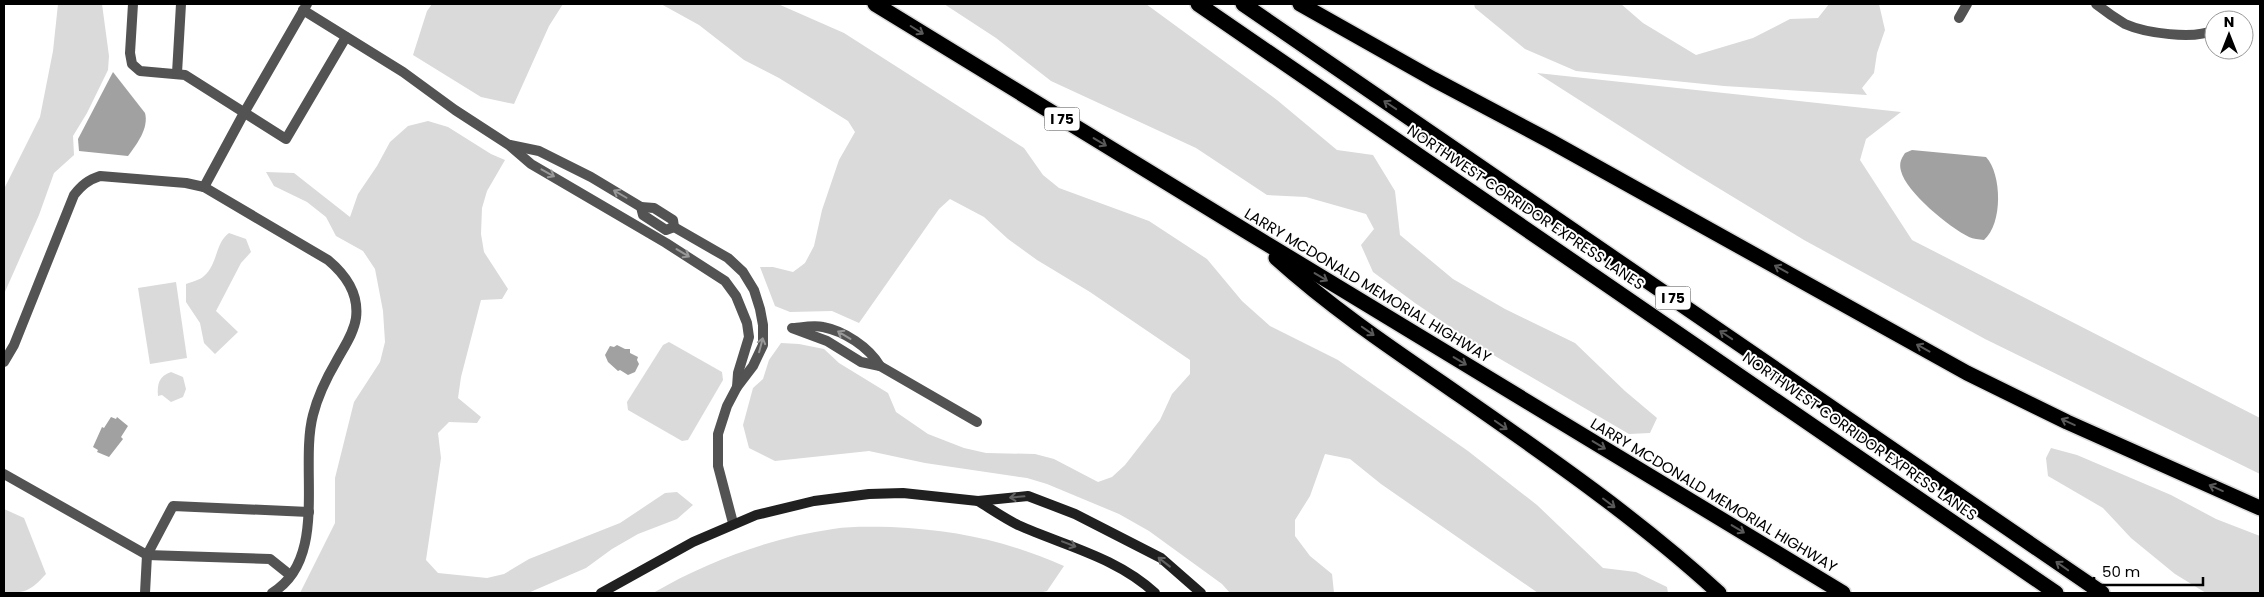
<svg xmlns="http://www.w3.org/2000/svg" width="2264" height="597" font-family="Poppins,sans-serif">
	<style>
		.green { fill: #dadada }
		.water { fill: #a1a1a1 }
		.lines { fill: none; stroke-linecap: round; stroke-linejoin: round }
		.highway-casing { stroke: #dbdbdb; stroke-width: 18 }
		.street { stroke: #535353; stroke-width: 10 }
		.secondary { stroke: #202020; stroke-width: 10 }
		.highway { stroke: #000; stroke-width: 15 }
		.oneway { stroke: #595959 }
		.oneway2 { stroke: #989898 }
		.oneway3 { stroke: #636363 }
		.labels { text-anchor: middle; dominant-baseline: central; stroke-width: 4; stroke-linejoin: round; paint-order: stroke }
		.shield { fill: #fff; stroke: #4c4c4c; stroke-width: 1 }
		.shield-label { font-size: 14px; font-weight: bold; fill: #000 }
		.street-label { font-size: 15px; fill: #000; stroke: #fff }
	</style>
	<rect width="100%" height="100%" fill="#fff"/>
	<!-- green -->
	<g class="green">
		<polygon points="58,4 102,4 109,56 108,70 87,113 73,136 74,155 54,173 39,215 4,294 4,189 40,117 53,51"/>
		<polygon points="432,4 563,4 549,26 514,104 481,97 413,55 427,11"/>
		<polygon points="661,4 778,4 844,33 1024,148 1043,175 1059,188 1149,221 1207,259 1242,301 1270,326 1338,360 1468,451 1537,505 1603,568 1636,572 1667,587 1668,593 1538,593 1381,484 1350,459 1325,454 1310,496 1295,520 1295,536 1310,556 1332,574 1334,593 1230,593 1222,584 1149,531 1119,514 1047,484 1027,478 925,463 869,451 775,461 749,448 743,425 753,388 763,379 769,360 781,343 799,344 824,349 839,363 888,393 896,412 928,434 964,448 986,453 1035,454 1054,459 1098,482 1112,477 1125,465 1160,420 1172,394 1190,374 1190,360 1090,292 1037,260 1008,239 984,217 950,199 939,209 859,323 832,311 790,312 775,306 760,267 773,267 793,272 805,263 814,246 822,210 839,160 855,132 848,121 779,78 744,60 699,25"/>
		<polygon points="944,4 1146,4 1277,100 1337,150 1373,155 1395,191 1400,235 1453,279 1505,309 1575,343 1625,391 1657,418 1650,433 1629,434 1483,349 1415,303 1373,272 1361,245 1374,229 1366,214 1306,197 1267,195 1196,148 1051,81 996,38"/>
		<polygon points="1474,4 1621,4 1643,23 1696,55 1753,38 1790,19 1818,18 1829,4 1879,4 1885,30 1877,53 1874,73 1862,88 1867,95 1724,86 1576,71 1525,49 1475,8"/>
		<polygon points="1537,73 1901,112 1866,139 1860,160 1912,240 2260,418 2260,474 1985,339 1804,240 1687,169"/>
		<polygon points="428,121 448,127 491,154 505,160 487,191 482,208 481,234 484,252 508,289 502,299 481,300 461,377 458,398 481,417 477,423 449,422 438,433 441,458 426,560 438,573 487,578 504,574 529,559 620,523 665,493 677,492 693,505 677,519 638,534 612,549 586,568 528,593 300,593 335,523 335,478 354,402 380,362 385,342 383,311 375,269 363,251 336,236 326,217 307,202 274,186 266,172 294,173 350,217 358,194 377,166 390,142 408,126"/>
		<path d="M229 233 246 239 251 252 241 263 216 311 238 332 215 354 204 343 200 323 186 302V284C191 282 200 280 204 276 218 264 215 243 229 233Z"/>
		<polygon points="176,282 187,358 150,364 138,288"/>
		<polygon points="669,342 722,372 723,380 688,440 682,441 628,410 627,402 663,345"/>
		<path d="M171 372 183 377 186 389 183 397 171 402 162 395 158 396C157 384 159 376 171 372Z"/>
		<polygon points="2051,448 2077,455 2171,495 2216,519 2260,536 2260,593 2206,593 2175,574 2131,538 2103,508 2048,476 2046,458"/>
		<path d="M4 509 24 518 46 574C31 590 27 593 4 593Z"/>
		<path d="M891 527C955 530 1004 540 1064 566L1047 591 1039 593H653C708 561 770 538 833 529 852 526 872 527 891 527Z"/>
	</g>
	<!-- water -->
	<g class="water">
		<path d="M113 72 145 113C149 128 137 144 128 156L79 151 78 139Z"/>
		<path d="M1912 150 1986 157C2002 174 2003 224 1984 240 1979 239 1973 239 1969 237 1949 227 1906 192 1901 171 1899 163 1901 159 1905 153Z"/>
		<polygon points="617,345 625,349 630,349 630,353 638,357 637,360 639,364 635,372 628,375 620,370 618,371 608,362 605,355 610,346 614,347"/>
		<polygon points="111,417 116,419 117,417 128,426 121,437 123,439 109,457 97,452 98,450 93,447 102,427 104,428"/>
	</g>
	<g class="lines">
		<defs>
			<g id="highway">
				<polyline points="875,4 1249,233 1843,593"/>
				<polyline points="1198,4 2056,593"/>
				<polyline points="1243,4 2102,593"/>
				<polyline points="1300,4 1433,79 1550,141 1967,373 2067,422 2260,508"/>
				<path d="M1276 258C1328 305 1385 344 1442 383 1537 449 1634 515 1719 593"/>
			</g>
		</defs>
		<!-- highway casing -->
		<use href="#highway" class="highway-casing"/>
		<!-- street -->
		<g class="street">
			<polyline points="133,4 130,53 132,64 140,71 185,75 286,139 346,37"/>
			<path d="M2096 4C2105 11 2115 18 2125 24 2145 33 2194 40 2214 30"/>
			<polyline points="303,10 403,72 455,110 509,145 531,164 666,243 725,281 736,296 747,323 749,337 738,373 737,387"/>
			<polyline points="1959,18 1967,4"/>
			<polyline points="177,73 181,4"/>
			<polyline points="510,145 539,151 591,177 641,207 643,215 666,230 674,227 728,258 743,272 754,290 760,309 763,325 763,345 753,366 737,387 727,406 718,434 718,466 733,523"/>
			<polyline points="204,187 244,113 307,4"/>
			<polyline points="641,207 654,208 673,220 674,227"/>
			<polyline points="792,328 827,341 861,362 880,366 977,422"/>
			<path d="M795 328C804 327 814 325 823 327 844 331 869 347 880 366"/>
			<path d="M4 362 14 345 74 195C82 185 88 180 100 176L186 183 204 187 328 260C346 275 359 294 356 318 354 333 344 347 337 360 327 377 318 395 313 415 299 468 329 559 272 593"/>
			<polyline points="4,474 147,555 270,559 290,575"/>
			<polyline points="145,593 147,555 173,506 309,512"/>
		</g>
		<!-- secondary -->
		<g class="secondary">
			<path d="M978 501C991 509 1004 518 1018 525 1065 546 1116 557 1155 593"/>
			<polyline points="601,593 693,542 756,515 814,501 869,494 903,493 978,501 1028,496 1075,514 1161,558 1201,593"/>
		</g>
		<!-- highway -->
		<use href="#highway" class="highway"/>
	</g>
	<!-- one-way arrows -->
	<defs><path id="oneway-shaft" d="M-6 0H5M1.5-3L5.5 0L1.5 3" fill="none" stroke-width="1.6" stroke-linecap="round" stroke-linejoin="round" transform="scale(1.25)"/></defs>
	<g class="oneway">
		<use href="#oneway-shaft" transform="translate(917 30) rotate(32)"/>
		<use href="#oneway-shaft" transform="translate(1390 105) rotate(-146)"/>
		<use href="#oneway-shaft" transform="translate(1100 142) rotate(31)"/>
		<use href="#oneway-shaft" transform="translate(1781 269) rotate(-151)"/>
		<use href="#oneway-shaft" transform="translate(1321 277) rotate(31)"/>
		<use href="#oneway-shaft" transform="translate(1368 331) rotate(35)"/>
		<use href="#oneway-shaft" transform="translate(1726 335) rotate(-146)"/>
		<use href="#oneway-shaft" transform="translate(1923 348) rotate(-151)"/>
		<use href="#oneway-shaft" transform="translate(1460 361) rotate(31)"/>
		<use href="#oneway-shaft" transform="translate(2068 422) rotate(-155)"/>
		<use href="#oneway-shaft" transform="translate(1501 425) rotate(35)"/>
		<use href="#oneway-shaft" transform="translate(1599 445) rotate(31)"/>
		<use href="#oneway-shaft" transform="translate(2216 488) rotate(-156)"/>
		<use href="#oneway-shaft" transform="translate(1609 503) rotate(37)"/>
		<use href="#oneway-shaft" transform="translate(1738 529) rotate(31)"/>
		<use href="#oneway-shaft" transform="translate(2062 566) rotate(-145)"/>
	</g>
	<g class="oneway2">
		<use href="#oneway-shaft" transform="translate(548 173) rotate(29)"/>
		<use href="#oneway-shaft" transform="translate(620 194) rotate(-150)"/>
		<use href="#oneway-shaft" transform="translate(683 253) rotate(31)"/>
		<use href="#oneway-shaft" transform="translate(844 335) rotate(-149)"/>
		<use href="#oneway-shaft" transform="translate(761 345) rotate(-75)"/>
	</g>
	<g class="oneway3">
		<use href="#oneway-shaft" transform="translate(1017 497) rotate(175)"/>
		<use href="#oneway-shaft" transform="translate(1069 544) rotate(21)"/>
		<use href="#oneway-shaft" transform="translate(1164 562) rotate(-142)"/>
	</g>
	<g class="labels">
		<!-- shield labels -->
		<g class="shield">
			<rect x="1044.5" y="107.5" width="35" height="23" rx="4"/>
			<rect x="1655.5" y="286.5" width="35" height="23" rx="4"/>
		</g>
		<g class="shield-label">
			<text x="1062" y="119">I 75</text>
			<text x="1673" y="298">I 75</text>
		</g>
		<!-- street labels -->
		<g class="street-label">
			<text transform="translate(1526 207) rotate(34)">NORTHWEST CORRIDOR EXPRESS LANES</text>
			<text transform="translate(1368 285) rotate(31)">LARRY MCDONALD MEMORIAL HIGHWAY</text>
			<text transform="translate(1860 436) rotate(35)">NORTHWEST CORRIDOR EXPRESS LANES</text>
			<text transform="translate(1714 495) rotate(31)">LARRY MCDONALD MEMORIAL HIGHWAY</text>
		</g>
	</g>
	<!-- border -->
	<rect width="2264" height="597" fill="none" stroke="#000000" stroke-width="10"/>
	<!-- north arrow -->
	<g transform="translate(2229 35)"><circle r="24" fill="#ffffff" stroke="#999999"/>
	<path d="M0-4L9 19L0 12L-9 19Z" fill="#000000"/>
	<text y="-8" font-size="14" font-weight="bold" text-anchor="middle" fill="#000000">N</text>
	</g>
	<!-- scale -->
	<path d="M2094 577v8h109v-8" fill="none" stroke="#000000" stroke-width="2.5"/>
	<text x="2102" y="577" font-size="15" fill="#000000" stroke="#ffffff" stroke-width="4" paint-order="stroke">50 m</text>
</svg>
